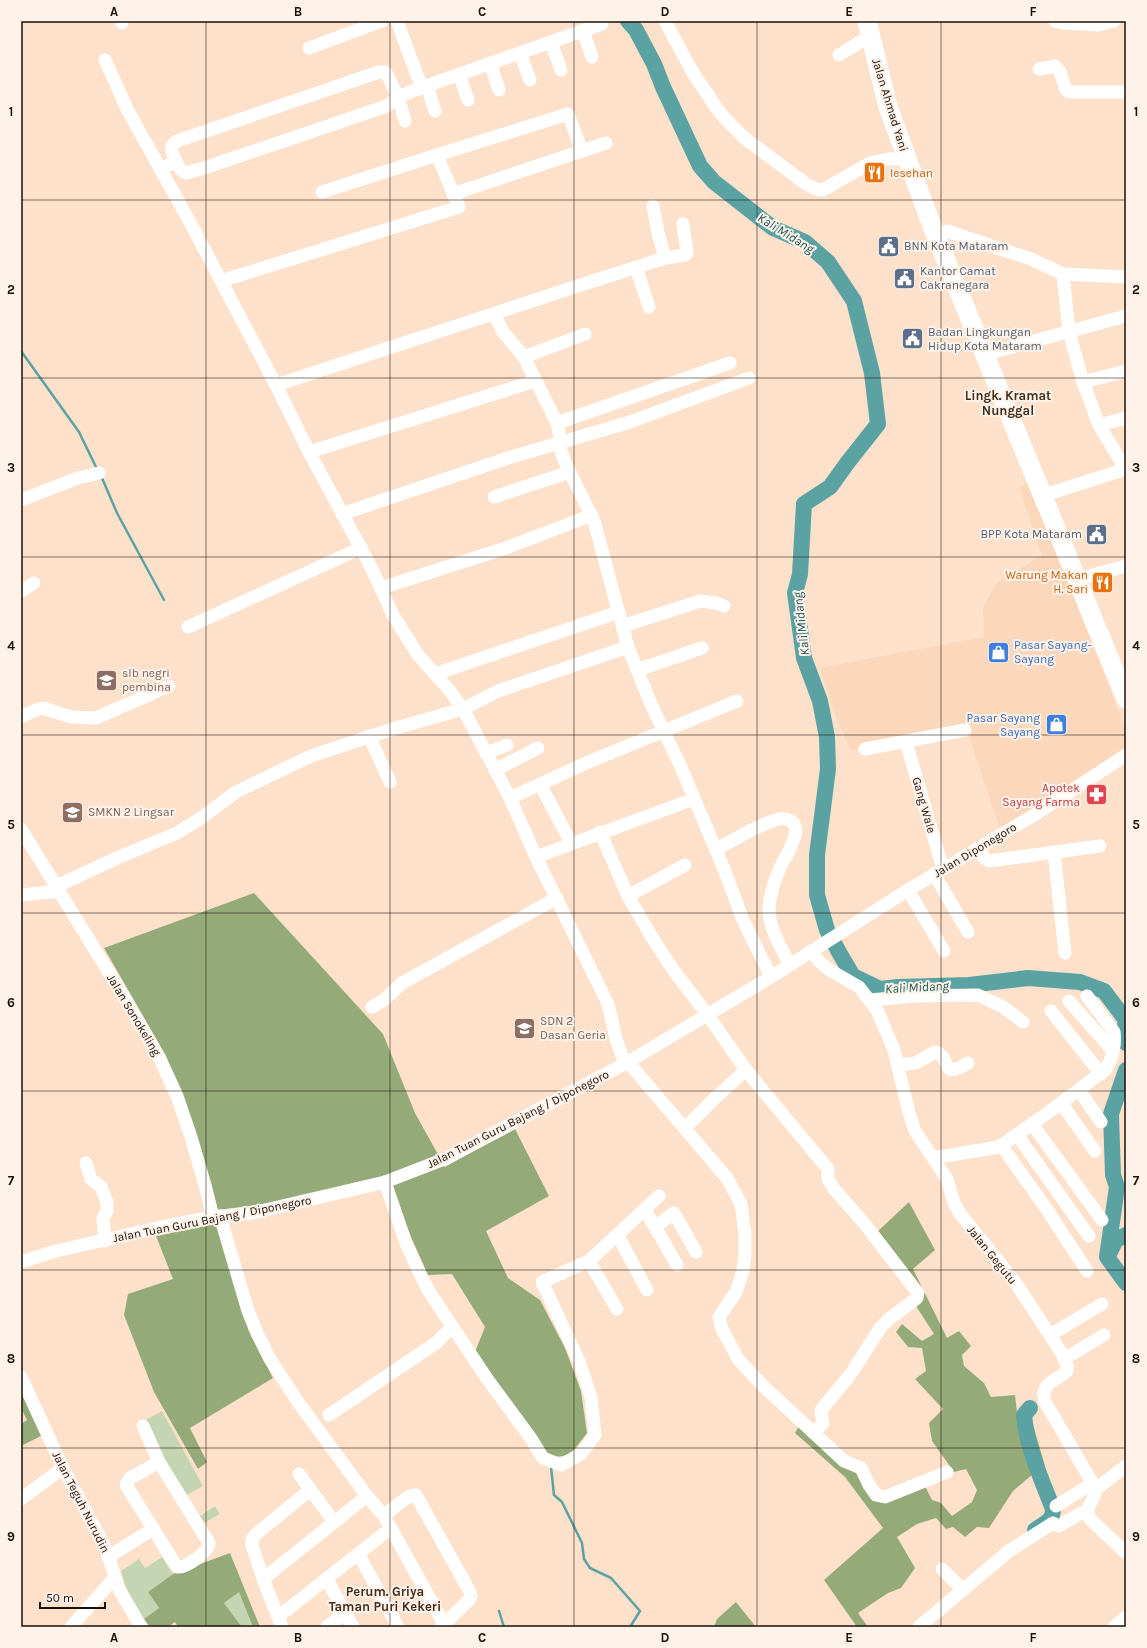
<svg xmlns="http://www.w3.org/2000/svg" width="1147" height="1648" font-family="Karla,sans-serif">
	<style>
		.built { fill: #fbd7bc }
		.green { fill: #c5d5b3 }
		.forest { fill: #94aa79 }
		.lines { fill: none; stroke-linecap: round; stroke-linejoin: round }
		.stream { stroke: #5ba2a3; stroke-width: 2.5 }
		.river { stroke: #5ba2a3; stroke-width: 16 }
		.minor { stroke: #fff; stroke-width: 13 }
		.highway { stroke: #fff; stroke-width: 19 }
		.grid { fill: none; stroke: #1a1109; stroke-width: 1; stroke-opacity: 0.55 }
		.labels { text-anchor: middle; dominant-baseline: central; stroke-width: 4; stroke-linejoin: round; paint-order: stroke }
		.street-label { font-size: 12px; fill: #1a1109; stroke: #fef2e9 }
		.food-label { font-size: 12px; fill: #c56008; stroke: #fef2e9; text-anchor: start }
		.service-label { font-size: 12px; fill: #4e5e75; stroke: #fef2e9; text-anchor: start }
		.shop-label { font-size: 12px; fill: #366cbe; stroke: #fef2e9; text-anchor: start }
		.education-label { font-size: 12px; fill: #785e54; stroke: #fef2e9; text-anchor: start }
		.health-label { font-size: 12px; fill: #be3a42; stroke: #fef2e9; text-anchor: end }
		.water-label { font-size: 13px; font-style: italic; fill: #1a5758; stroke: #fef2e9 }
		.neighbourhood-label { font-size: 13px; font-weight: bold; fill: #422c1b; stroke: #fef2e9 }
		.neatline { fill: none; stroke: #1a1109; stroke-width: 1.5 }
		.grid-label { font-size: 13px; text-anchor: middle; font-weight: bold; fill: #1a1109 }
	</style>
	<rect width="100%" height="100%" fill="#fee1cb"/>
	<!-- built -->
	<polygon class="built" points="1029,482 1126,730 1126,752 1001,832 967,730 851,751 837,720 820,668 984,637 983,608 995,585 1042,555 1019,488"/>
	<!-- green -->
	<g class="green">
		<polygon points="162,1411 203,1486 185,1496 144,1421"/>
		<polygon points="215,1506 220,1514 202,1524 197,1518"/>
		<path d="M162 1557 173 1574 148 1592 159 1608 144 1619C134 1604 125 1589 121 1571L139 1559 145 1568Z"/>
		<polygon points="239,1592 252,1626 242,1627 224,1603"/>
	</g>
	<!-- forest -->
	<g class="forest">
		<polygon points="254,893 383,1034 415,1113 445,1167 514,1127 549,1196 486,1231 508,1278 540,1300 565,1348 581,1391 587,1433 570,1455 548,1458 475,1352 485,1327 452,1274 428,1275 384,1177 287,1201 218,1210 194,1132 166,1056 104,948"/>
		<polygon points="909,1202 935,1250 913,1269 947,1338 959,1331 971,1346 962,1355 964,1366 984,1383 991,1397 1015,1395 1017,1413 1032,1421 1045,1466 1033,1474 1013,1491 989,1528 977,1527 965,1537 953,1527 946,1529 936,1518 917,1524 897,1537 915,1568 901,1588 888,1593 858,1613 868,1627 857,1627 824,1580 883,1528 845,1477 795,1433 799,1426 860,1474 873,1498 925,1486 932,1500 941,1503 952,1516 972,1502 977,1490 966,1469 954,1472 932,1441 929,1423 943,1409 915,1379 926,1371 922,1348 908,1347 896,1332 902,1324 922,1341 934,1334 916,1306 921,1292 876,1233"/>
		<polygon points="216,1224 249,1331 273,1378 190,1428 207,1462 198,1469 154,1392 124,1315 128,1294 173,1279 156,1236"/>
		<polygon points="21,1389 43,1435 23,1445 21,1440 21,1424 27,1420 21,1408"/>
		<polygon points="230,1553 260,1627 250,1627 252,1625 239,1592 224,1603 242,1627 178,1627 175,1622 168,1627 150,1627 144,1619 159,1608 148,1592 173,1574"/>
		<polygon points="736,1602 756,1627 714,1627 717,1619"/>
	</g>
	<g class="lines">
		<!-- stream -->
		<g class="stream">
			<polyline points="21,351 79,432 97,469"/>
			<polyline points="102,478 117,513 164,600"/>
			<polyline points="551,1467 554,1495 562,1502 582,1543 584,1559 590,1568 611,1578 640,1611 630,1627"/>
			<polyline points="499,1611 504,1627"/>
		</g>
		<!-- river -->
		<g class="river">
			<polyline points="628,21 636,30 654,64 663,87 700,166 714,182 773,228 805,242 828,262 854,301 872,373 878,424 848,462 830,487 804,504 800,574 795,593 804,658 820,701 827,737 828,769 817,855 817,895 827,930 840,954 853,976 880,989 898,987 969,985 1028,978 1080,982 1104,991 1125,1019 1126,1043"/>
			<polyline points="1126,1070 1111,1114 1113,1175 1117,1187 1107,1257 1126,1283"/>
			<polyline points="1109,1254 1116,1240 1126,1235"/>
			<path d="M1030 1408 1024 1415C1027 1448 1041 1478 1053 1509 1053 1522 1044 1523 1035 1530"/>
		</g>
		<!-- minor -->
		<g class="minor">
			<polyline points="122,21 122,23"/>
			<polyline points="397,21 420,83"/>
			<polyline points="665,21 693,73 720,113 743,137 806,184 816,189 823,190 870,163 889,159 907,159"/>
			<polyline points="1055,21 1063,23 1098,25 1114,21"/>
			<polyline points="583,31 592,57"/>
			<polyline points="551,42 561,70"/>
			<polyline points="309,48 382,21"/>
			<polyline points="520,53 530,80"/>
			<polyline points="839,55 870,36"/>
			<polyline points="105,60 127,109 191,224 276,385 309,452 370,565 393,615 418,655 450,691 463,709 510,798 536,857 608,1004 616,1039 625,1064"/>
			<polyline points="490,63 499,90"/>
			<polyline points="1039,69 1055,66 1060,72 1066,90 1070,92 1126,92"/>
			<polyline points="459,74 468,100"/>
			<polyline points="427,86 435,111"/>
			<polyline points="582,151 606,143"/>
			<polyline points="437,155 568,114 582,151 453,194"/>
			<path d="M176 162C172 152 168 148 177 141L379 72H385L387 74 398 97 405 121"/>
			<polyline points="161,168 176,162 181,170 186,173 201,169 387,106 398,97 415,90 602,24"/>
			<polyline points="653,206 658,233 665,258"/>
			<polyline points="947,231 1031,259 1063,274 1126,277"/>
			<polyline points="636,267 649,307"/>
			<polyline points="1063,274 1069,332 1083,382 1099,425 1126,470"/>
			<polyline points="221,281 459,207 437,155 322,192"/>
			<polyline points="494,314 503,332 524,357 557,423 560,438 560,448 565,462 594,521 628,647 651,704 680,765 724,869 743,920 771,977"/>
			<polyline points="994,352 1126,316"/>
			<polyline points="524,357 585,334"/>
			<polyline points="1083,382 1126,371"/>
			<polyline points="276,385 590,282 665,258 685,255 687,253 683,224"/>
			<polyline points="557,423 730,363"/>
			<polyline points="1099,425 1126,418"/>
			<polyline points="309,452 535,381"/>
			<polyline points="1051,493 1126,469"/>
			<polyline points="494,497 570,472"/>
			<polyline points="21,500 78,478 99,473"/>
			<polyline points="342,514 508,458 630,422 749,378"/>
			<polyline points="1085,577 1126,566"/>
			<polyline points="381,588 506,548 592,515"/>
			<polyline points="21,591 34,583"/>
			<polyline points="623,626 700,601 716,603 724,606"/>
			<polyline points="188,627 361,548"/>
			<polyline points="637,670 702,648"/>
			<polyline points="435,674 619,612"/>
			<polyline points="21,717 36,710 43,708 71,717 96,718 169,686"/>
			<polyline points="369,736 390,782"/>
			<polyline points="906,742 943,869"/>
			<polyline points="865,749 965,730"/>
			<polyline points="486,753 507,745"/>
			<polyline points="495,770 538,748"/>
			<polyline points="540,784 571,843"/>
			<polyline points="510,798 586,763 737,701"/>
			<polyline points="21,829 127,1002 160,1059 177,1096 191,1137 205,1185 213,1217"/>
			<polyline points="600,832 628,896 650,934 674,971 707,1014 746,1070 828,1169 828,1179 834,1189 864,1223 918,1293 917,1298 889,1319 881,1327 850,1375 821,1410 823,1423 814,1433"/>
			<polyline points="979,847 984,858 989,861 1100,846"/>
			<path d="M716 849C735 840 755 826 776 820 780 818 786 818 791 821 805 829 783 860 779 870 774 882 770 896 769 908 769 929 781 947 790 965"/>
			<polyline points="1054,852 1065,953"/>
			<polyline points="536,857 694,799"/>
			<polyline points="934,874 968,932"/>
			<polyline points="57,886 117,858 177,833 201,818 236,792 311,756 396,728 463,709 498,691 628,647"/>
			<polyline points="908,890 944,951"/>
			<polyline points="21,895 60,891"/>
			<polyline points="628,896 685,865"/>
			<path d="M811 951 819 961 828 969 859 987 877 1010 894 1050 909 1113 915 1131 947 1179 954 1203 961 1215 988 1248 1017 1285 1063 1355 1067 1366V1371C1056 1382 1039 1382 1045 1402L1095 1487C1098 1500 1083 1504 1090 1519L1126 1553"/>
			<polyline points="870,1000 914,996 978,995 1003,1007 1023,1022"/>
			<polyline points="1069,1001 1113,1051"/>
			<polyline points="372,1007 384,1000 402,983 557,898"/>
			<polyline points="1051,1011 1101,1074"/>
			<polyline points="628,1062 727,1178 741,1204 745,1234 745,1255 743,1271 736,1292 719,1317 722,1329 738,1359 761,1384 844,1461 861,1468 869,1485 876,1495 885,1497 947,1472"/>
			<path d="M898 1065 916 1063 935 1052C953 1057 939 1081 968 1063"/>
			<polyline points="1079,1090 1101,1122"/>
			<polyline points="1061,1103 1095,1151"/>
			<polyline points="1032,1124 1102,1220"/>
			<polyline points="685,1128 714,1099 746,1070"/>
			<polyline points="1017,1135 1089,1236"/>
			<polyline points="1001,1145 1048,1211 1087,1271"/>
			<path d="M933 1158 999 1147 1049 1112 1105 1070C1112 1060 1116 1045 1114 1032L1087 996"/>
			<polyline points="86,1163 91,1179 101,1187 107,1202 107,1211 103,1218 105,1241"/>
			<polyline points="385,1182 406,1243 421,1276 430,1293 488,1380 530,1437 543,1458 561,1465 581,1454 595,1435 591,1397 579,1361 542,1282 589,1261 659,1196"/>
			<polyline points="645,1210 677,1265"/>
			<polyline points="220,1216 248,1311 257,1333 270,1359 298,1402 367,1496 384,1516 444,1624"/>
			<polyline points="655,1227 674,1213 696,1252"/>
			<polyline points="618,1236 647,1290"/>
			<polyline points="589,1261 617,1309"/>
			<polyline points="21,1262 56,1251 166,1226 213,1217 253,1213 385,1182 447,1158 628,1062 771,977 908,890 1034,815 1126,755"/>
			<polyline points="1050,1335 1102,1304"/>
			<polyline points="1064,1359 1104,1335"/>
			<polyline points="21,1377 63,1468 106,1549 119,1589 141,1627"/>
			<polyline points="329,1415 436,1343 452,1327"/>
			<path d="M143 1426 159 1462 209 1543C209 1552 186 1568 178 1567L175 1564 126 1485 130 1478 159 1462"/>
			<polyline points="299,1474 334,1522"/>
			<polyline points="1096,1489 1126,1466"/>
			<polyline points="21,1499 63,1468"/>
			<polyline points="1056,1506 1093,1483"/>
			<path d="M384 1516C391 1511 407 1494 416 1495L470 1592 471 1596 470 1599 441 1627"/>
			<polyline points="359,1555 398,1627"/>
			<polyline points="108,1557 153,1529"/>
			<polyline points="942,1569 963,1590"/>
			<polyline points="263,1579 367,1496"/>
			<polyline points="327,1580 353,1627"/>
			<polyline points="278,1617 391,1528"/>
			<polyline points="71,1627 115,1577"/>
			<polyline points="282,1627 263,1579 252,1545 252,1539 256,1534 310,1490"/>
			<polyline points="327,1627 345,1613"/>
			<polyline points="919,1627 1009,1551 1053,1523 1059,1526 1081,1513 1087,1512"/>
			<polyline points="1114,1627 1126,1617"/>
		</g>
		<!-- highway -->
		<polyline class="highway" points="867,21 888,107 932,226 1126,699"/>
	</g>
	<!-- grid -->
	<path class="grid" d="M206 21V1627M390 21V1627M574 21V1627M757 21V1627M941 21V1627M21 200H1126M21 378H1126M21 557H1126M21 735H1126M21 913H1126M21 1091H1126M21 1270H1126M21 1448H1126"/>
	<!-- icons -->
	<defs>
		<symbol id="restaurant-square" viewBox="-11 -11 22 22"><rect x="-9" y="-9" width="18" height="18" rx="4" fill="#e8710a" stroke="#fef2e9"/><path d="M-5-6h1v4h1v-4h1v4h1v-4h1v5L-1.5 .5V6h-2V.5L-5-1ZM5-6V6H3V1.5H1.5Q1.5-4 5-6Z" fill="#fff"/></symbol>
		<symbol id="civic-square" viewBox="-11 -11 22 22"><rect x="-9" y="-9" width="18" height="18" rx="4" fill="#5c6f8a" stroke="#fef2e9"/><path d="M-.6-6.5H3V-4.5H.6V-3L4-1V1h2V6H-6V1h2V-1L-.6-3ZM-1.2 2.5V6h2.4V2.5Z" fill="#fff"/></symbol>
		<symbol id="shop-square" viewBox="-11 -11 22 22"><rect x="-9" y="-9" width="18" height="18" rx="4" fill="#3f7fe0" stroke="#fef2e9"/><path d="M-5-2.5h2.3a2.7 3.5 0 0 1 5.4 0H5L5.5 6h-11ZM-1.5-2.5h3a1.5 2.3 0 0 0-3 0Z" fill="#fff"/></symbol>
		<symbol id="school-square" viewBox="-11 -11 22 22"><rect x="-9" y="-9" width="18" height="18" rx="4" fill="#8d6e63" stroke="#fef2e9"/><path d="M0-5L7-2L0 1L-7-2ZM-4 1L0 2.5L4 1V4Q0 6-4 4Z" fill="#fff"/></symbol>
		<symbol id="pharmacy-square" viewBox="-11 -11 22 22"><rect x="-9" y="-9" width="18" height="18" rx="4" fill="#e0444e" stroke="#fef2e9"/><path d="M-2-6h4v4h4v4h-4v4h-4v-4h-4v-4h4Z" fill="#fff"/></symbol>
	</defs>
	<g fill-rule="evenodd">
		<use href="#restaurant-square" x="862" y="160" width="25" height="25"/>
		<use href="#civic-square" x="876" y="234" width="25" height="25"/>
		<use href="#civic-square" x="892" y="266" width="25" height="25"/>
		<use href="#civic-square" x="900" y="326" width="25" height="25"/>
		<use href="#civic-square" x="1084" y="522" width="25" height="25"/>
		<use href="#restaurant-square" x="1090" y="570" width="25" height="25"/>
		<use href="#shop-square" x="986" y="640" width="25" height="25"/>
		<use href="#school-square" x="94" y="668" width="25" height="25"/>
		<use href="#shop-square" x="1044" y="712" width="25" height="25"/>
		<use href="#pharmacy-square" x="1084" y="782" width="25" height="25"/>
		<use href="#school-square" x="60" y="800" width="25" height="25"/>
		<use href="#school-square" x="512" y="1016" width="25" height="25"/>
	</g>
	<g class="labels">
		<!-- street labels -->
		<g class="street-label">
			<text transform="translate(890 105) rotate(73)">Jalan Ahmad Yani</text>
			<text transform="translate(924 805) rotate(74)">Gang Wale</text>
			<text transform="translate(975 850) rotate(-31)">Jalan Diponegoro</text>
			<text transform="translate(134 1015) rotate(59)">Jalan Sonokeling</text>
			<text transform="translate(518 1119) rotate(-27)">Jalan Tuan Guru Bajang / Diponegoro</text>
			<text transform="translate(212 1219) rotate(-11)">Jalan Tuan Guru Bajang / Diponegoro</text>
			<text transform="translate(992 1255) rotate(51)">Jalan Gegutu</text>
			<text transform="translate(81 1502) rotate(63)">Jalan Teguh Nurudin</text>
		</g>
		<!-- food labels -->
		<g class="food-label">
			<text x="890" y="173">lesehan</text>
			<text x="1088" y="575" text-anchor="end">Warung Makan<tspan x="1088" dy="14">H. Sari</tspan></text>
		</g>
		<!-- service labels -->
		<g class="service-label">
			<text x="904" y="246">BNN Kota Mataram</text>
			<text x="920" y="271">Kantor Camat<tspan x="920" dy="14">Cakranegara</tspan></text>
			<text x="928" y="332">Badan Lingkungan<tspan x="928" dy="14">Hidup Kota Mataram</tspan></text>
			<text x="1082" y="534" text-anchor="end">BPP Kota Mataram</text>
		</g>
		<!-- shop labels -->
		<g class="shop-label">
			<text x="1014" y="645">Pasar Sayang-<tspan x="1014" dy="14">Sayang</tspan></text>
			<text x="1040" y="718" text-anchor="end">Pasar Sayang<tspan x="1040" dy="14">Sayang</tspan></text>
		</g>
		<!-- education labels -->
		<g class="education-label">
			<text x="122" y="673">slb negri<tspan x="122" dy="14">pembina</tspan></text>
			<text x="88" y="812">SMKN 2 Lingsar</text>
			<text x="540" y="1021">SDN 2<tspan x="540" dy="14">Dasan Geria</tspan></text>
		</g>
		<!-- health labels -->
		<g class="health-label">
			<text x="1080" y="788">Apotek<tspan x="1080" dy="14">Sayang Farma</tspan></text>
		</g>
		<!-- water labels -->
		<g class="water-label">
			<text transform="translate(786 233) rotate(32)">Kali Midang</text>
			<text transform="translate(801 624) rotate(-97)">Kali Midang</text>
			<text transform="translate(917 987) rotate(-3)">Kali Midang</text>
		</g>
		<!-- neighbourhood labels -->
		<g class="neighbourhood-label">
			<text x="1008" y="395">Lingk. Kramat<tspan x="1008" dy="15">Nunggal</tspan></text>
			<text x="385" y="1591">Perum. Griya<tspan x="385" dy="15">Taman Puri Kekeri</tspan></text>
		</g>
	</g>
	<!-- border -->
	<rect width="1147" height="1648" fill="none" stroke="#fef2e9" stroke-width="44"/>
	<!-- scale -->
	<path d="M40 1602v6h65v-6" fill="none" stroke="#1a1109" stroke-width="2"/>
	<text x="46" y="1602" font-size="12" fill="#1a1109" stroke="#fef2e9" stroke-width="3" paint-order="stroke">50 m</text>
	<rect x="22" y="22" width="1103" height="1604" class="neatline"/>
	<g class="grid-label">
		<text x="114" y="16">A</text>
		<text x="298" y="16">B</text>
		<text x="482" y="16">C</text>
		<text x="665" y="16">D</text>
		<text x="849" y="16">E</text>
		<text x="1033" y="16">F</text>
		<text x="11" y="116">1</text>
		<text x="1136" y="116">1</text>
		<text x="11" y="294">2</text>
		<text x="1136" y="294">2</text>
		<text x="11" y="472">3</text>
		<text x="1136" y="472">3</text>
		<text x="11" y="650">4</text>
		<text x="1136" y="650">4</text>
		<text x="11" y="829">5</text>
		<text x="1136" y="829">5</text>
		<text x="11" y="1007">6</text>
		<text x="1136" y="1007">6</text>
		<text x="11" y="1185">7</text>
		<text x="1136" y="1185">7</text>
		<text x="11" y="1363">8</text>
		<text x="1136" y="1363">8</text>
		<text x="11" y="1541">9</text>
		<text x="1136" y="1541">9</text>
		<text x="114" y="1642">A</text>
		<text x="298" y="1642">B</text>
		<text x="482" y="1642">C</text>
		<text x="665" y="1642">D</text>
		<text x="849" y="1642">E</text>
		<text x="1033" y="1642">F</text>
	</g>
</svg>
